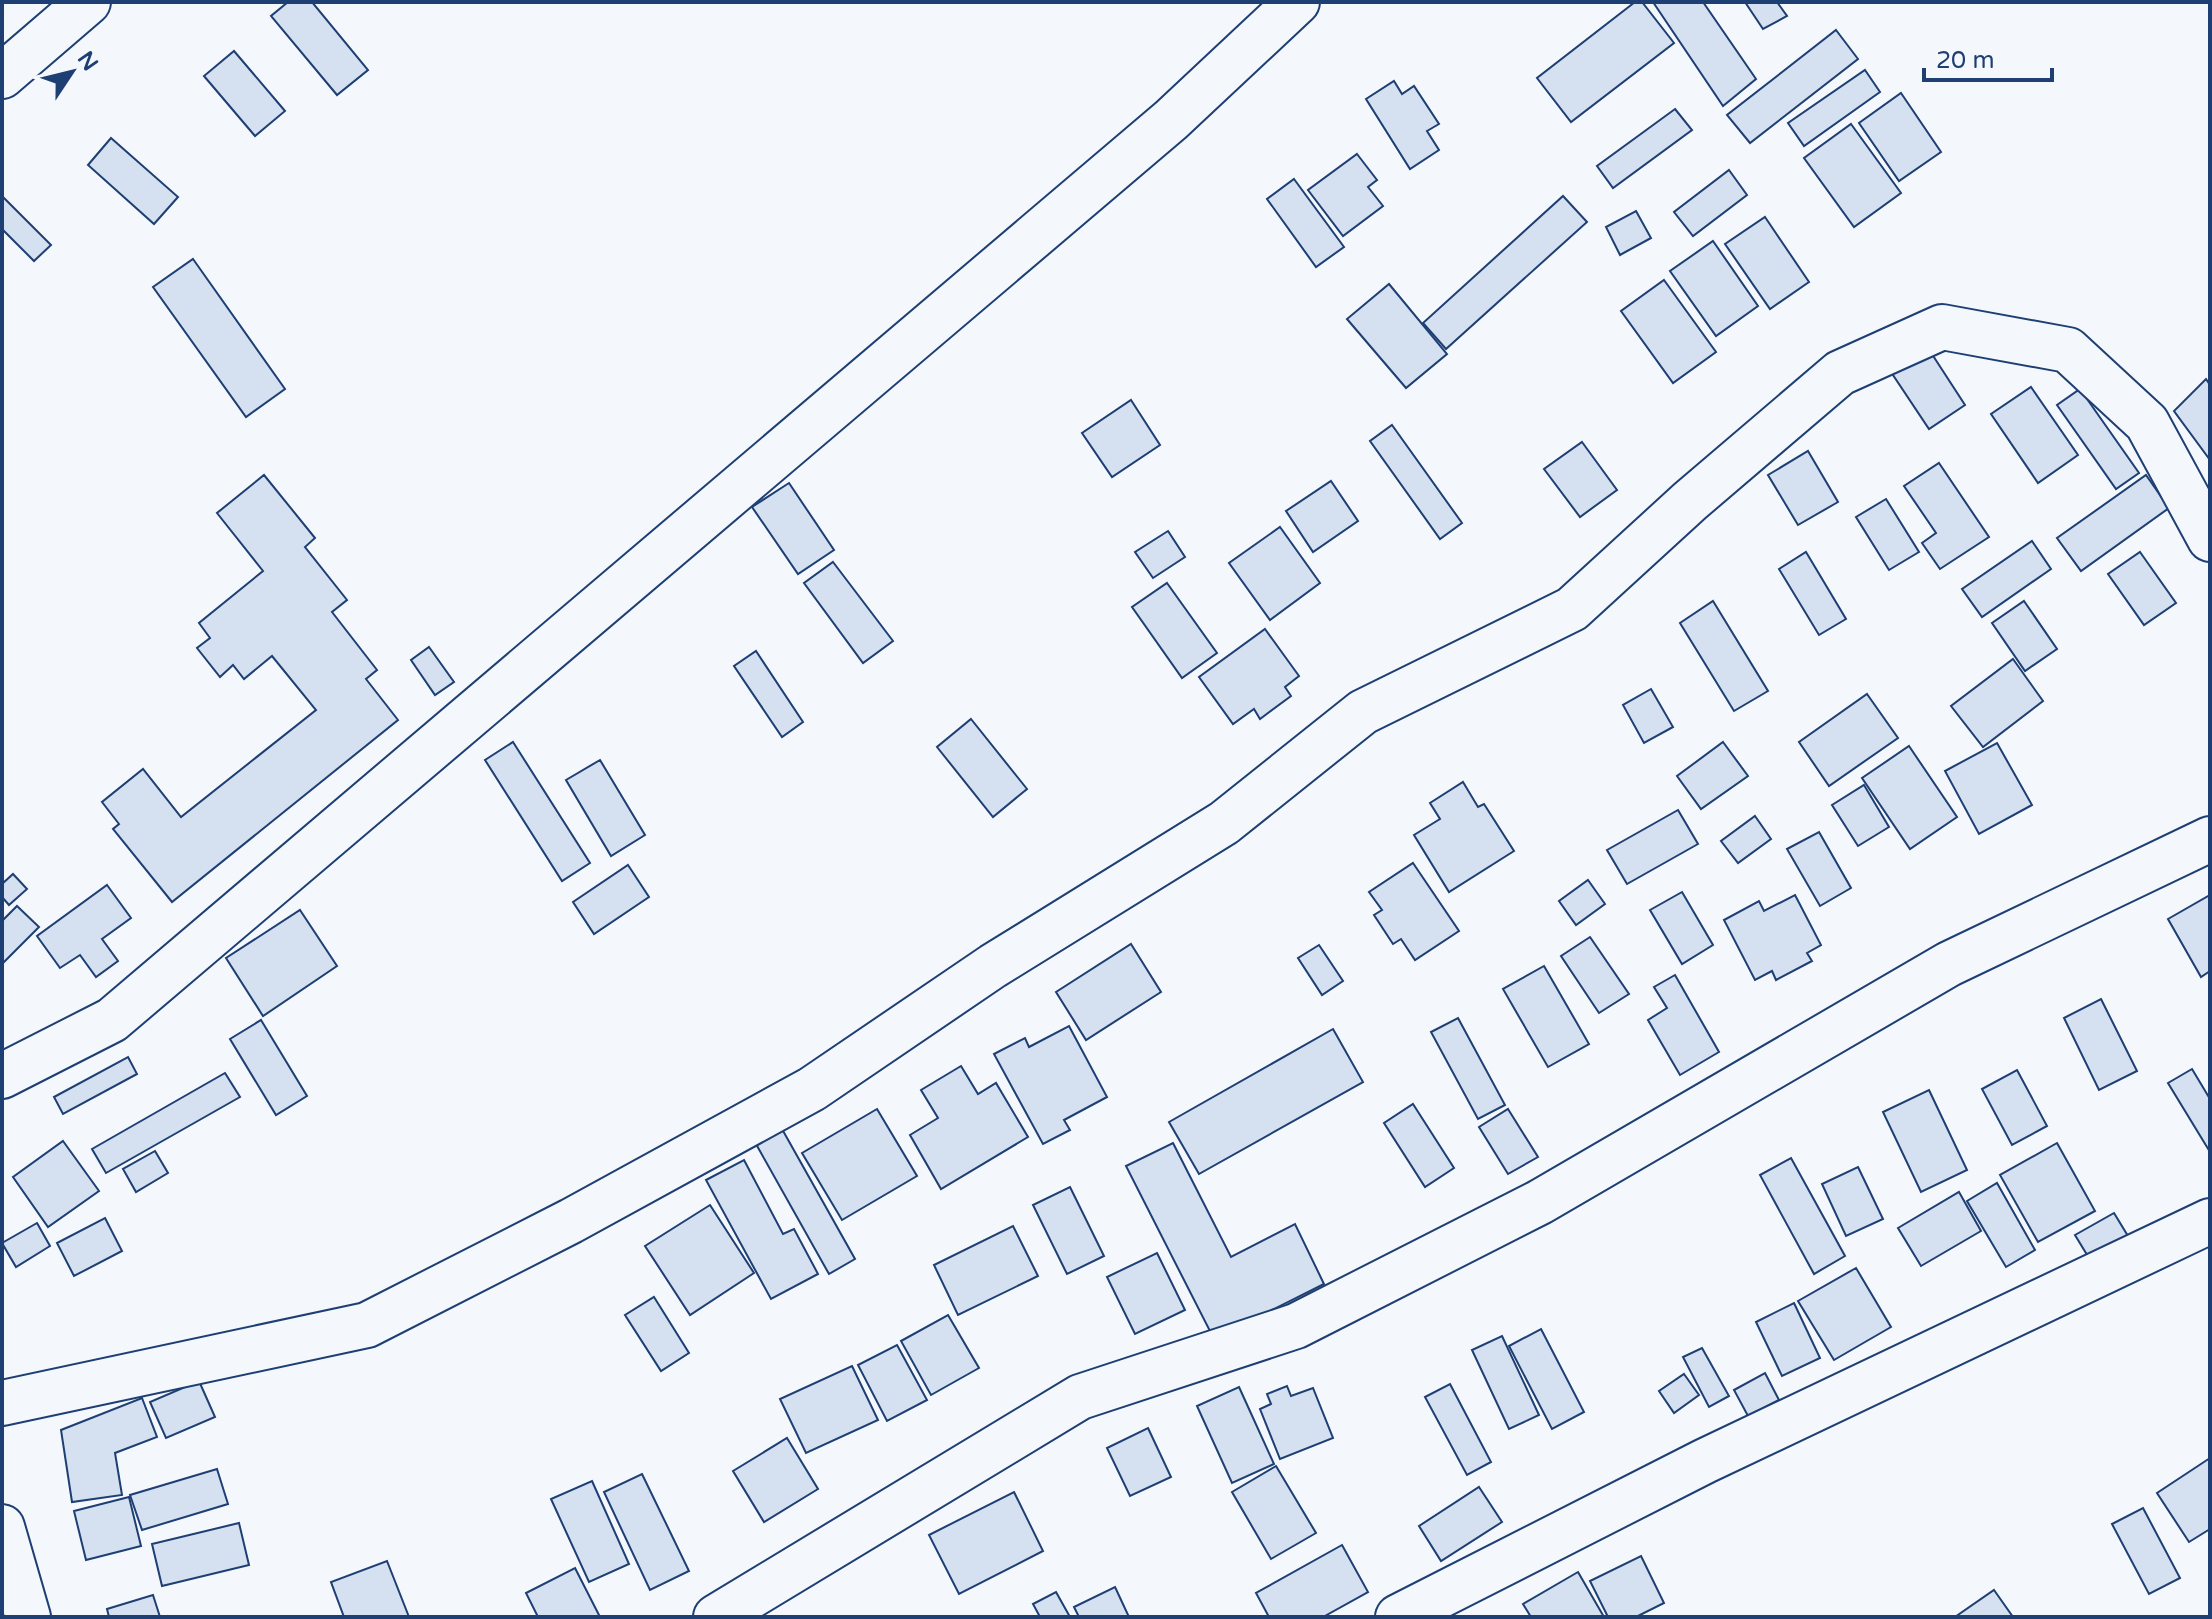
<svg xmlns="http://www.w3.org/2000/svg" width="2212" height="1619" font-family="'Varela Round',sans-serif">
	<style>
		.building { fill: #d5e0f0; stroke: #1d3f73; stroke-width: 2 }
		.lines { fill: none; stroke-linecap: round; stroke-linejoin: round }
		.minor-casing { stroke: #1d3f73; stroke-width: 48 }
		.minor { stroke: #f4f7fb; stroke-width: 44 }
	</style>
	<rect width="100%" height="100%" fill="#f4f7fb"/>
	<!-- building -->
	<g class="building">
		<polygon points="288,2 312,2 368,70 337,95 271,16"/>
		<polygon points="1635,2 1642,2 1674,43 1571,122 1537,78"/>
		<polygon points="1653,2 1703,2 1756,79 1723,106"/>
		<polygon points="1745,2 1777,2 1787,16 1763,29"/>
		<polygon points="1836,30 1858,59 1750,143 1727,115"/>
		<polygon points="234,51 285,111 255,136 204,76"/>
		<polygon points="1865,70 1880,92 1804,146 1788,123"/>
		<polygon points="1394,81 1402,94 1414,86 1439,124 1427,131 1439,150 1410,169 1366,99"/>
		<polygon points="1901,93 1941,152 1899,181 1859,123"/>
		<polygon points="1675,109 1692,130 1613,188 1597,166"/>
		<polygon points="1851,124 1901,193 1854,227 1804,158"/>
		<polygon points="111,138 178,197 154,224 88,165"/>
		<polygon points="1357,154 1377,180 1368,187 1383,206 1343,236 1308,190"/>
		<polygon points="1729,170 1747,195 1693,236 1674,212"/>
		<polygon points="1294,179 1344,247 1316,267 1267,199"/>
		<polygon points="2,196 51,245 34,261 2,229"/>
		<polygon points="1563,196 1587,222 1446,349 1423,323"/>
		<polygon points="1636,211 1651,238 1620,255 1606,227"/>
		<polygon points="1765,217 1809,282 1770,309 1725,244"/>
		<polygon points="1713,241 1758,306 1716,336 1670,271"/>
		<polygon points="193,259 285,389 246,417 153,287"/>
		<polygon points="1664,280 1716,352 1673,383 1621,311"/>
		<polygon points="1389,284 1447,354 1406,388 1347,319"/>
		<polygon points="1928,348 1965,405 1929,429 1891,372"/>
		<polygon points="2206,379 2210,385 2210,460 2174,411"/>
		<polygon points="2031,387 2078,455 2038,483 1991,414"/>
		<polygon points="2080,389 2139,473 2116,489 2057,405"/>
		<polygon points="1131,400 1160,445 1112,477 1082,433"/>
		<polygon points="1392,425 1462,523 1440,539 1370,441"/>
		<polygon points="1582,442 1617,490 1580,517 1544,469"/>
		<polygon points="1808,451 1838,502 1798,525 1768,475"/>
		<polygon points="1939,463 1989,537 1940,569 1922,543 1936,533 1904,486"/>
		<polygon points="264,475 315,538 305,547 347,600 332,612 377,670 366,679 398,720 172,902 113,829 119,824 102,802 143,769 181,817 316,710 272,656 244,679 233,665 220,677 197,648 210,638 199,623 263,571 217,513"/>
		<polygon points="2146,475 2169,508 2081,571 2057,538"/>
		<polygon points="1331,481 1358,521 1313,552 1286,511"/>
		<polygon points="789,483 834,550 798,574 752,507"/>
		<polygon points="1886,499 1919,552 1889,570 1856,517"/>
		<polygon points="1280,527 1320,583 1270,620 1229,563"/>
		<polygon points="1168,531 1185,557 1153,578 1135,552"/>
		<polygon points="2032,541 2051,569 1982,617 1962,589"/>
		<polygon points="1806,552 1846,619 1819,635 1779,569"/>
		<polygon points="2140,552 2176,603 2144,625 2108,574"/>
		<polygon points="833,562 893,641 863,663 804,583"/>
		<polygon points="1167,583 1217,653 1182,678 1132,607"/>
		<polygon points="1713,601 1768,691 1734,711 1680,623"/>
		<polygon points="2024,601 2057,649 2025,671 1992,623"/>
		<polygon points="1265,629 1299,676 1285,687 1291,696 1260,719 1254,709 1233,724 1199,677"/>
		<polygon points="429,647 454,682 435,695 411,660"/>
		<polygon points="756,651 803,722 782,737 734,666"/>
		<polygon points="2013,659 2043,701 1983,747 1951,706"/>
		<polygon points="1651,689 1673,727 1644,743 1623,705"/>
		<polygon points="1867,694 1898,738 1829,786 1799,742"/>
		<polygon points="971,719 1027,789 993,817 937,747"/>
		<polygon points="513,742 590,863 562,881 485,760"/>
		<polygon points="1723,742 1748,776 1701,809 1677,776"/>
		<polygon points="1997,743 2032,805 1979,834 1945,771"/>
		<polygon points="1909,746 1957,817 1910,849 1862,778"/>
		<polygon points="600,760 645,835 611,856 566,780"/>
		<polygon points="1463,782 1478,807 1484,804 1514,851 1449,892 1414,835 1440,819 1430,803"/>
		<polygon points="1864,785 1889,827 1858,846 1832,805"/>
		<polygon points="1678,810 1698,844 1627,884 1607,850"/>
		<polygon points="1755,816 1771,839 1738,863 1721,841"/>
		<polygon points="1819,832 1851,888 1820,906 1787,849"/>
		<polygon points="1413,863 1459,931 1415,960 1401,939 1393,944 1374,915 1382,910 1369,892"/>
		<polygon points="628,865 649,897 594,934 573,902"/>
		<polygon points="13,874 27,889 9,905 2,897 2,884"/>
		<polygon points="1588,880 1605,904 1576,925 1559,901"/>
		<polygon points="107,885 131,918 102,939 118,961 96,977 80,955 60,968 37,936"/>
		<polygon points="1682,892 1713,945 1682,964 1650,910"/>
		<polygon points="1795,895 1821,945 1807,953 1812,961 1776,980 1772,971 1755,980 1724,920 1759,901 1764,911"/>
		<polygon points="2210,895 2210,971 2201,977 2168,919"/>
		<polygon points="17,906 39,927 2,964 2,921"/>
		<polygon points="300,910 337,966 263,1016 226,958"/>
		<polygon points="1590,937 1629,994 1599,1013 1561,956"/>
		<polygon points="1131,944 1161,992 1086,1040 1056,992"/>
		<polygon points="1319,945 1343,981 1322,995 1298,958"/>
		<polygon points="1544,966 1589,1044 1548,1067 1503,989"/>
		<polygon points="1675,975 1719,1052 1680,1075 1648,1020 1667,1008 1654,987"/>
		<polygon points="2101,999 2137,1071 2099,1090 2064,1018"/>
		<polygon points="1458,1018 1505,1105 1478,1119 1431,1032"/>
		<polygon points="261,1020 307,1096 276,1115 230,1039"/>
		<polygon points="1069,1026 1107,1097 1064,1120 1070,1130 1043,1144 994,1054 1025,1038 1029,1047"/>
		<polygon points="1333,1029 1363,1082 1199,1174 1169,1122"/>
		<polygon points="128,1057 137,1074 63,1114 54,1097"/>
		<polygon points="961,1066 978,1094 996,1083 1028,1137 941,1189 910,1135 938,1118 921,1090"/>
		<polygon points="2192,1069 2210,1099 2210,1152 2168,1083"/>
		<polygon points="2017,1070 2047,1126 2012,1145 1982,1089"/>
		<polygon points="225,1073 240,1097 106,1173 92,1149"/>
		<polygon points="1929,1090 1967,1170 1921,1192 1883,1112"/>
		<polygon points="1413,1104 1454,1168 1425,1187 1384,1123"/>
		<polygon points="877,1109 917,1176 842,1220 802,1153"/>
		<polygon points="1508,1109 1538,1157 1508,1174 1479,1127"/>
		<polygon points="782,1129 855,1259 829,1274 756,1144"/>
		<polygon points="63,1141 99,1191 48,1227 13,1177"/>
		<polygon points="1173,1143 1231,1257 1295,1224 1324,1284 1214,1339 1126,1166"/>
		<polygon points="2057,1143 2095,1211 2038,1242 2000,1175"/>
		<polygon points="155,1151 168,1173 136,1192 123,1169"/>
		<polygon points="1791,1158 1845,1256 1814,1274 1760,1175"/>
		<polygon points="744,1160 783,1234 794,1229 818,1274 771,1299 706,1180"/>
		<polygon points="1858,1167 1883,1219 1846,1236 1822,1184"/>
		<polygon points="1997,1183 2035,1250 2006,1267 1967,1201"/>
		<polygon points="1070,1187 1104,1256 1067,1274 1033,1205"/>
		<polygon points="1959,1192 1981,1231 1921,1266 1898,1228"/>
		<polygon points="710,1205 754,1273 690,1315 645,1246"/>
		<polygon points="2114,1213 2131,1241 2092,1263 2075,1235"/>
		<polygon points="105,1218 122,1251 74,1276 57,1243"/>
		<polygon points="37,1223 50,1246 16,1267 2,1243"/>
		<polygon points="1013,1226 1038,1276 958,1315 934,1265"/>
		<polygon points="1157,1253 1185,1310 1135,1334 1107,1277"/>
		<polygon points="1856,1268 1891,1327 1834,1360 1798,1301"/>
		<polygon points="654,1297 689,1353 661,1371 625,1315"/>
		<polygon points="1794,1303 1820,1358 1782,1376 1756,1322"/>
		<polygon points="948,1315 979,1368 931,1395 901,1341"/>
		<polygon points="1541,1329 1584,1412 1552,1429 1509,1346"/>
		<polygon points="1502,1336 1539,1415 1509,1429 1472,1350"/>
		<polygon points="897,1345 927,1400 887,1421 858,1365"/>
		<polygon points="1702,1348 1729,1396 1709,1407 1683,1357"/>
		<polygon points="852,1366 878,1420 806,1453 780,1399"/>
		<polygon points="1765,1373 1779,1400 1748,1416 1734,1390"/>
		<polygon points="1684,1374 1699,1395 1674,1413 1659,1391"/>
		<polygon points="199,1381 215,1417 166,1438 150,1402"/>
		<polygon points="1450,1384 1491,1462 1467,1475 1425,1397"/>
		<polygon points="1287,1386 1291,1396 1313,1388 1333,1438 1280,1459 1260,1409 1271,1404 1267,1394"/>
		<polygon points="1239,1387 1274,1464 1232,1483 1197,1406"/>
		<polygon points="142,1398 157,1437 115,1453 122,1495 72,1502 61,1430"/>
		<polygon points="1148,1428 1171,1477 1130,1496 1107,1448"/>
		<polygon points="787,1438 818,1489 764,1522 733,1471"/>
		<polygon points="2210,1458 2210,1529 2189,1542 2157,1493"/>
		<polygon points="1276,1466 1316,1533 1271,1559 1232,1492"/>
		<polygon points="217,1469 228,1504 142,1530 130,1495"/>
		<polygon points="642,1474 689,1571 650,1590 604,1492"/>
		<polygon points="592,1481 629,1564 589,1582 551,1499"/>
		<polygon points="1479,1487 1502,1522 1441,1561 1419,1526"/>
		<polygon points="1014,1492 1043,1551 959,1594 929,1535"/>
		<polygon points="129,1497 141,1546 86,1560 74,1511"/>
		<polygon points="2143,1508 2180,1578 2149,1594 2112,1524"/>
		<polygon points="239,1523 249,1565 162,1586 152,1544"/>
		<polygon points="1342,1545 1368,1592 1323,1617 1269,1617 1256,1593"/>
		<polygon points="1641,1556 1664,1603 1636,1617 1608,1617 1590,1581"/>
		<polygon points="387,1561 409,1617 344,1617 331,1582"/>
		<polygon points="575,1568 600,1617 538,1617 526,1593"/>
		<polygon points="1578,1572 1604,1617 1531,1617 1523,1604"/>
		<polygon points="1115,1587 1129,1617 1079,1617 1074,1607"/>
		<polygon points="1994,1590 2013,1617 1955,1617"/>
		<polygon points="1056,1592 1070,1617 1040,1617 1033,1604"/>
		<polygon points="153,1595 160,1617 109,1617 107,1609"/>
	</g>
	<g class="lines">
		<defs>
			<g id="minor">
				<polyline points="2,76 88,2"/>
				<polyline points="2,1076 112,1020 1171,120 1297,2"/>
				<polyline points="2,1403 367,1325 571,1221 812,1089 993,966 1224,823 1363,712 1572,609 1690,501 1840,373 1942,327 2068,350 2147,423 2210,539"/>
				<polyline points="2,1527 28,1617"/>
				<polyline points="716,1617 1080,1397 1296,1326 1540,1202 1949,964 2210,839"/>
				<polyline points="1398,1617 1705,1461 2210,1221"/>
			</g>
		</defs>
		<!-- minor casing -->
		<use href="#minor" class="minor-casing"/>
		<!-- minor -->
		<use href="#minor" class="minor"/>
	</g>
	<!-- border -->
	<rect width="2212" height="1619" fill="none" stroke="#1d3f73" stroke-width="8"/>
	<!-- north arrow -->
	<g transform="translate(72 72) rotate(55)" stroke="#f4f7fb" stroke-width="6" paint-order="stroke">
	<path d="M0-6L14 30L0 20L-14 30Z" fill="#1d3f73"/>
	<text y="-12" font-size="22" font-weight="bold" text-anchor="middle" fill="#1d3f73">N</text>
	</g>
	<!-- scale -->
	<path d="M1924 68v12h128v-12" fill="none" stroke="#1d3f73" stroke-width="4"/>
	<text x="1936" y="68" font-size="24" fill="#1d3f73" stroke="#f4f7fb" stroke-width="6" paint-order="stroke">20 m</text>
</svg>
